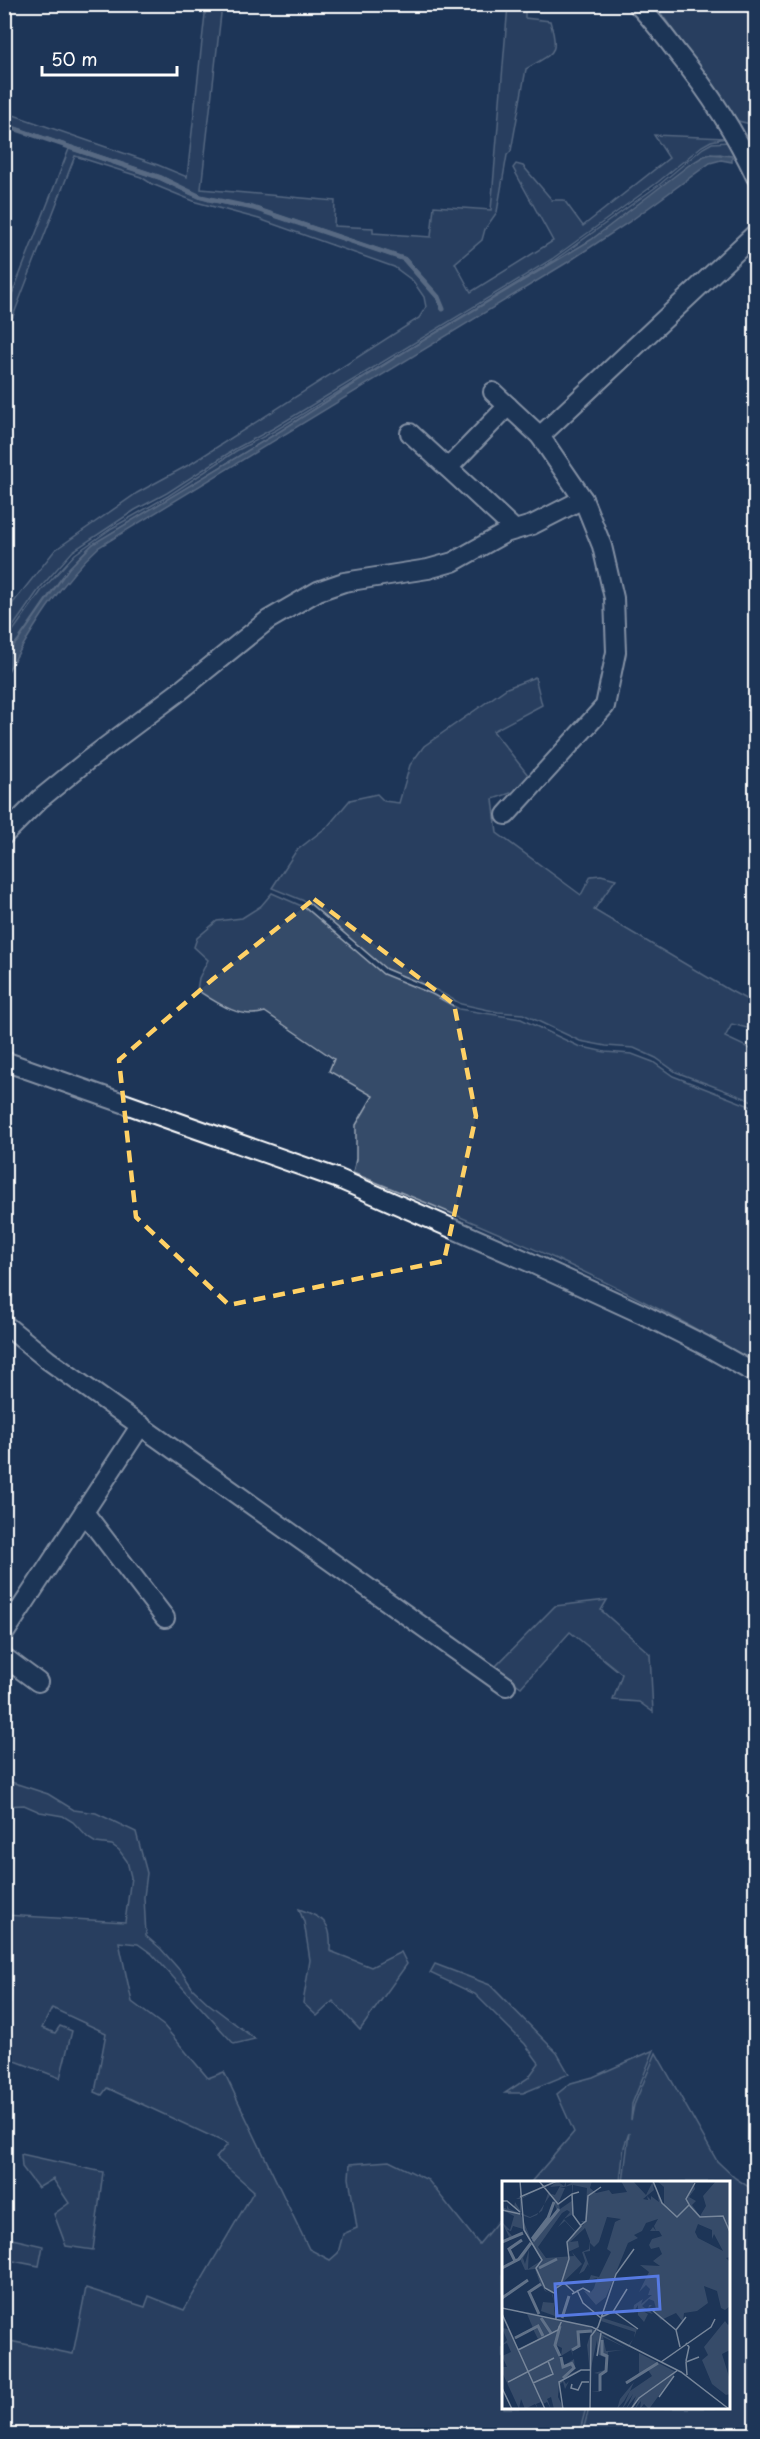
<svg xmlns="http://www.w3.org/2000/svg" width="760" height="2439" font-family="'Playpen Sans',sans-serif">
	<style>
		.green { fill: #364b69; stroke: #9aa5b4; stroke-width: 1.5 }
		.water { fill: #617289; stroke: #a0aab8; stroke-width: 1.5 }
		.lines { fill: none; stroke-linecap: round; stroke-linejoin: round }
		.stream { stroke: #a0aab8; stroke-width: 5 }
		.street-casing { stroke: #fff; stroke-width: 22 }
		.street { stroke: #1d3557; stroke-width: 18 }
		.marked { fill: none; stroke: #ffd166; stroke-width: 4.5; stroke-dasharray: 12 8; stroke-linejoin: round }
		.inset-river { fill: none; stroke: #617289; stroke-width: 3 }
		.inset-road { fill: none; stroke: #77869a; stroke-width: 1.5 }
		.view { fill: #567ae2; fill-opacity: 0.15; stroke: #567ae2; stroke-width: 3 }
		.inset-edge { fill: none; stroke: #fff; stroke-width: 3 }
	</style>
	<rect width="100%" height="100%" fill="#1d3557"/>
	<filter id="ink" filterUnits="userSpaceOnUse"><feTurbulence type="fractalNoise" baseFrequency=".0167" numOctaves="2"/><feDisplacementMap in="SourceGraphic" scale="12" xChannelSelector="R" yChannelSelector="G"/><feConvolveMatrix kernelMatrix="1 2 1 2 8 2 1 2 1" color-interpolation-filters="sRGB"/></filter>
	<g filter="url(#ink)">
		<!-- green -->
		<g class="green">
			<path d="M206 5H222L201 189 335 201 334 226 373 228V233L431 237 434 206 491 210 508 5H525V18L550 21C560 55 554 52 526 69L511 151 507 155 497 212 485 229 482 240 455 263 471 292 553 241 513 168 516 164 523 166 552 200H564L583 226 669 158 654 135 726 138 711 141 702 146 658 182 552 259 274 428 235 449 167 493 135 510 73 551 40 588 5 638V613L55 550 137 493 192 463 419 318 426 307 424 297 413 281 394 267 259 219 196 202 152 184 141 177 75 156 5 337V312L69 149 160 179 190 194 209 201 253 209 403 260 437 298 441 309H444L439 296 405 258 254 207 210 199 191 192 161 176 5 124V112L158 165 187 177Z"/>
			<polygon points="655,5 755,5 755,125 738,121"/>
			<path d="M729 142 736 158 720 154 704 156 591 240 406 351 282 430 93 544C62 571 42 607 18 640 13 647 7 651 5 659V642L42 590 75 554 112 528 168 496 236 451 276 430 553 261 660 184 703 148 712 143Z"/>
			<polygon points="535,677 542,705 493,731 528,775 525,788 493,799 497,833 581,895 591,876 601,875 616,879 594,910 729,990 755,1004 755,1030 732,1024 725,1037 755,1051 755,1102 676,1072 656,1058 634,1048 606,1046 580,1041 523,1014 498,1012 461,1004 434,989 386,969 309,903 272,888 296,851 328,826 350,800 377,794 384,801 399,803 410,765 424,746 507,688"/>
			<path d="M272 893 306 908 383 974 432 994 459 1009 521 1019 578 1046 605 1052 632 1054 653 1062 673 1076 755 1108V1363C628 1286 490 1228 353 1173L356 1159V1125L373 1096 329 1071 334 1059 265 1012C241 1020 217 1003 197 990L199 978 208 960 194 947 197 938 217 921 242 918 261 906Z"/>
			<polygon points="607,1600 601,1610 650,1654 653,1712 639,1702 613,1700 622,1674 570,1632 521,1687 494,1668 555,1606"/>
			<polygon points="5,1780 48,1794 74,1810 96,1813 136,1832 147,1873 144,1897 146,1936 161,1949 183,1974 193,1989 209,2004 255,2039 234,2044 152,1954 138,1944 119,1942 132,2002 164,2026 208,2078 224,2072 309,2249 330,2260 338,2253 343,2234 357,2228 349,2178 350,2164 389,2161 428,2180 479,2244 503,2215 504,2408 586,2408 579,2434 5,2434 5,2340 73,2354 86,2288 145,2307 149,2296 184,2310 254,2191 216,2158 228,2144 107,2088 102,2095 95,2092 106,2033 52,2008 42,2028 55,2033 60,2026 72,2031 60,2078 5,2057 5,2009 11,2003 12,1991 5,1983 5,1915 125,1922 131,1877 127,1861 119,1850 112,1845 96,1843 88,1838 73,1822 63,1816 40,1812 24,1805 5,1806"/>
			<path d="M299 1909C325 1918 332 1923 330 1951L371 1967 401 1952 407 1964 360 2030 333 2001 317 2016 303 2003 310 1960 304 1922Z"/>
			<polygon points="435,1964 490,1985 557,2053 569,2074 523,2093 505,2093 528,2078 539,2063 525,2044 475,1994 430,1973"/>
			<polygon points="654,2050 632,2104 631,2120 634,2105 656,2053 717,2161 735,2178 755,2191 755,2434 582,2434 589,2408 728,2408 728,2182 623,2182 629,2133 624,2147 620,2182 531,2182 574,2132 557,2094 571,2083 593,2077"/>
			<polygon points="21,2154 103,2172 93,2250 66,2246 54,2214 69,2203 53,2179 38,2188 22,2167"/>
			<polygon points="8,2238 43,2246 39,2266 8,2260 5,2281 5,2239"/>
		</g>
		<!-- water -->
		<path class="water" d="M711 154 732 156V162L721 160 710 163 629 222 568 262 99 547C60 582 31 631 5 676L6 653 18 641 69 568 93 544 282 430 406 351 591 240 689 165 704 156Z"/>
		<g class="lines">
			<!-- stream -->
			<polyline class="stream" points="4,125 161,178 201,197 253,208 404,259 438,297 443,309"/>
			<defs>
				<g id="street">
					<path d="M637 4C653 20 666 38 679 55 710 93 735 132 756 177"/>
					<polyline points="493,392 540,436 583,499 602,546 614,598 616,652 605,706 506,815"/>
					<polyline points="410,433 515,530"/>
					<polyline points="540,436 756,233"/>
					<polyline points="448,468 508,406"/>
					<polyline points="4,835 40,799 88,760 180,691 268,620 318,591 344,582 428,569 453,562 505,533 532,525 583,499"/>
					<polyline points="4,1061 339,1179 529,1262 640,1313 704,1345 756,1374"/>
					<polyline points="4,1324 48,1360 506,1686"/>
					<polyline points="84,1512 165,1618"/>
					<polyline points="4,1634 141,1425"/>
					<polyline points="4,1657 38,1682"/>
				</g>
			</defs>
			<!-- street casing -->
			<use href="#street" class="street-casing"/>
			<!-- street -->
			<use href="#street" class="street"/>
		</g>
	</g>
	<!-- marked area -->
	<path d="M0 0H760V2439H0ZM314 899 454 1004 476 1116 444 1261 229 1305 136 1217 119 1060 213 979Z" fill="#1d3557" fill-opacity=".55" fill-rule="evenodd"/>
	<path class="marked" d="M314 899 454 1004 476 1116 444 1261 229 1305 136 1217 119 1060 213 979Z"/>
	<!-- overview -->
	<g transform="translate(502 2181)">
		<rect width="228" height="228" fill="#1d3557"/>
		<path d="M18 0 19 16 18 18 21 16 29 13 19 18V32L28 36 40 30 46 12 53 14 58 5 48 6 55 0 62 5 64 0V5L72 0H90L88 7 94 12 107 9 110 13 125 11 119 0H131L144 14 151 0 154 8 151 4 152 9 141 18 146 19 145 15 149 19V15L157 21 155 11 162 24V6L155 0H191L193 8 187 16 194 20 190 24 198 35 204 25 201 15 214 0H228V44L224 42 228 46V76L224 77 228 81V125L223 129 219 127 215 110 202 105 206 122 195 130 182 132 181 141 174 132 159 139 150 128H154L152 120 147 118 140 125 146 129 147 124H150L146 128 151 133 141 130 146 133 142 141 136 134V124L131 132 132 124 141 118 139 123 150 114H146L148 108 144 104 137 111 147 91 138 84 158 85 151 80 160 73 157 66 149 68 147 64 150 58 160 55 157 50H148L151 46 154 50 152 45 156 38 144 42 140 50 132 54 136 57 126 62 104 116 94 124 82 110 89 111 92 107 95 97 87 99 89 94 97 96 109 71 105 68 113 41 119 38 105 36 97 61 92 66 88 62V70L82 71 88 87 86 83 82 90 77 93 83 80 80 71 87 68 88 60 83 47 68 61 76 60 77 66 66 71 65 61 73 51 63 40 56 46 62 38 73 50 82 43 79 40H83L85 7 71 4V33L62 38 68 31 65 29 60 32 36 66 44 77 72 75 70 71 80 83 51 111 41 105 44 110 50 113 51 114 53 135 39 130 41 121 52 122 50 113 43 110 40 105 28 111 37 134 53 137 0 127 36 133 27 111 39 105 33 88 23 89 18 78 0 88 19 76 30 62 21 48 11 45 9 50 5 49 10 55 0 60 7 56 0 41 8 49 12 35 0 29V26L5 28V24L7 28 18 32 8 23 12 26 13 21 18 29V18H14L18 16ZM70 4 71 19 58 28 57 24 62 20 66 16 56 23 63 7H58ZM49 13 52 19 46 31 52 21 55 30 30 61 19 34 28 37 35 34ZM196 43 210 49V58L212 53 221 70 196 57 193 51ZM30 62 40 79 26 88 27 68 23 83 21 77ZM0 128 85 145 98 152V151L96 149V148L99 137 108 133 101 137 135 148 132 157 133 151 99 140 96 149 108 157 126 165 131 158 127 166 108 157 99 152V153L124 167 101 156 104 170 121 169 106 171 105 191 98 194V211L89 210H97V193L92 192 103 189 104 177 95 173V159L88 192 85 164 89 151 80 150H88L81 149 76 152 78 164 70 169 71 175 69 169 59 175 60 167 54 164 61 185 72 178 73 187 62 196 81 187 61 198 64 203 67 200 63 208 61 201 57 204 56 216 62 228H52L49 216 45 218 46 220 49 228 45 221 41 223 43 228 39 221 34 223 36 228 33 223 23 228 19 218 17 228 0 191V186H5L0 175 9 171 5 162 0 164 5 159 0 147 6 148 0 131 12 157 31 147 25 133ZM31 148 36 158 16 168 12 158ZM223 140 226 144 228 142V169L220 173 228 199V213L224 214 210 203 200 179 206 174 202 166ZM137 172 174 191 147 228 142 223 138 228 139 220 133 228 137 218 129 228 134 215 124 228 131 213 124 223 120 228 128 210 122 220 115 228 118 218 132 201 128 210 150 195 146 189 130 198 137 192Z" fill="#364b69" fill-rule="evenodd"/>
		<path class="inset-river" d="M30 58 46 37 52 21M31 60 57 28M0 61 21 52M13 80 7 68 20 59M0 87 17 78 29 62M37 87 55 78M0 117 26 99M37 133 27 111 39 103M39 137 49 152M60 137 67 115M58 145 53 164 58 175M13 157 36 145 41 155M70 169 77 165 76 151 90 150M59 176 61 186 71 182M61 197 72 187 70 183M124 202 156 182M98 210V194L104 190 105 175 100 173V159"/>
		<path class="inset-road" d="M18 0 22 49 40 79 34 87 43 107 52 112M37 0 56 23 70 13M151 0 160 22 175 36 187 24M193 2 184 18 188 25 198 36 221 35 228 51M18 16 55 0M0 20H5L18 31M0 29 18 33M79 44 84 40 86 15 99 6M59 103 67 78 65 61 79 45 71 34 70 13 77 11M75 109 81 122 99 137M70 113 81 107 88 111M0 127 90 146 179 191 227 228M150 129 174 149M111 130 136 148M0 133 43 228M99 136 111 131 125 108M54 138 53 108 62 102 72 111M178 166 174 149 184 136M16 169 56 149 60 139M95 175 99 152M184 180 187 166 184 162M159 181 209 146 213 138M185 194 184 181 197 176M6 201 52 177M31 202 51 193 46 180M70 203 69 207 76 209 80 201H87M0 207 10 228M157 216 172 195M61 228 57 201 79 189H88M88 228 89 155 96 146 114 93 132 68M129 228 137 217 176 189"/>
		<path class="view" d="M156 95 158 128 55 135 53 103Z"/>
		<rect width="228" height="228" class="inset-edge"/>
	</g>
	<!-- margin -->
	<rect width="760" height="2439" fill="none" stroke="#1d3557" stroke-width="24"/>
	<rect x="12" y="12" width="736" height="2415" fill="none" stroke="#fff" stroke-width="2" filter="url(#ink)"/>
	<!-- scale -->
	<path d="M42 66v9h135v-9" fill="none" stroke="#ffffff" stroke-width="3"/>
	<text x="51" y="66" font-size="18" fill="#ffffff" stroke="#1d3557" stroke-width="4.5" paint-order="stroke">50 m</text>
</svg>
